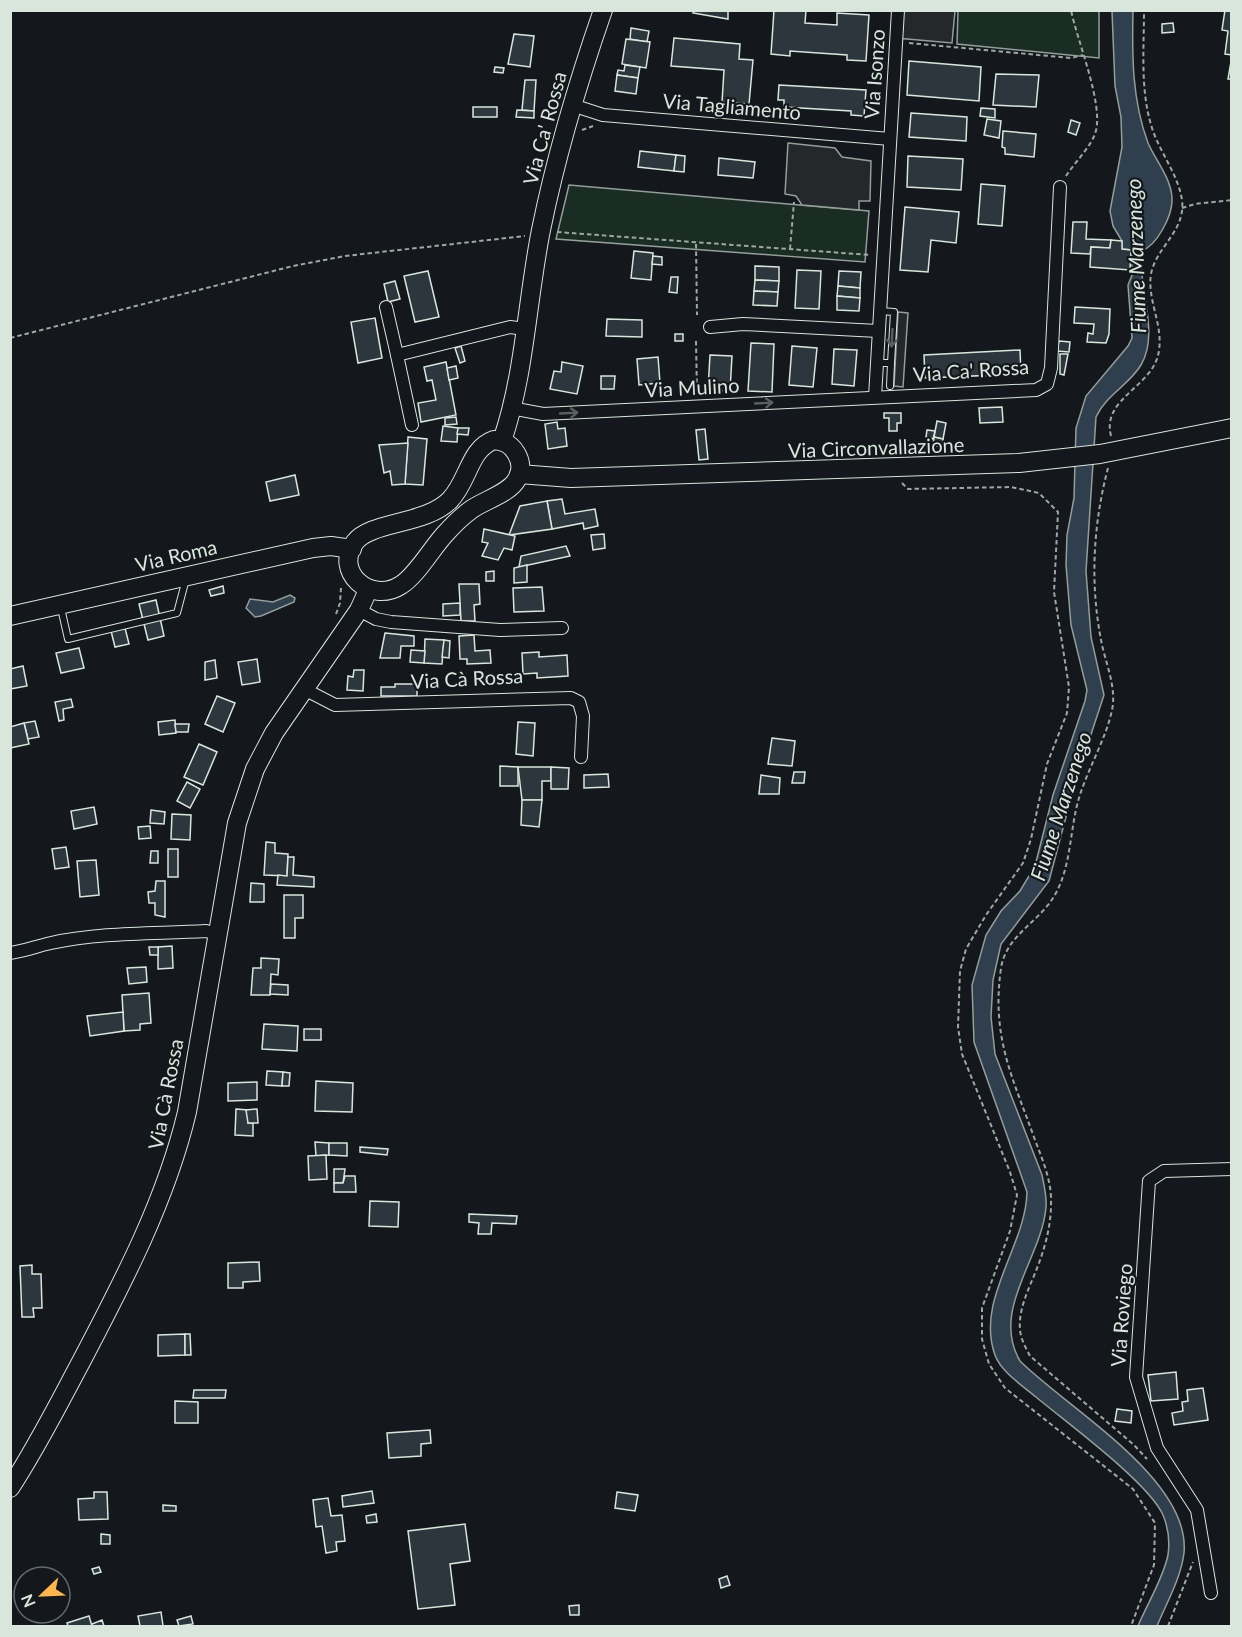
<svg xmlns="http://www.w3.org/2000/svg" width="1242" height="1637" font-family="Lato,sans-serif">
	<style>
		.green { fill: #1a2d24; stroke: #939e99; stroke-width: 1.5 }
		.parking { fill: #24282b; stroke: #939e99; stroke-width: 1.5 }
		.water { fill: #2f3f4d; stroke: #939e99; stroke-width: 1.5 }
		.building { fill: #2c363c; stroke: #d8e6dc; stroke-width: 1.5 }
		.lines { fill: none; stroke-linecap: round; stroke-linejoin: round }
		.lane-casing { stroke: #d8e6dc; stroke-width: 8 }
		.street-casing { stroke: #d8e6dc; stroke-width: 14 }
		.secondary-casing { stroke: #d8e6dc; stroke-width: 20 }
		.path { stroke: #9da8a2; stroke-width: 2; stroke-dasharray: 4.5 3; stroke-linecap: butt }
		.lane { stroke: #14181c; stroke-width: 6 }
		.street { stroke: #14181c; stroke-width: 12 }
		.secondary { stroke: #14181c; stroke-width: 18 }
		.oneway { stroke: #59605f }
		.labels { text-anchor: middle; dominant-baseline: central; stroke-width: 4.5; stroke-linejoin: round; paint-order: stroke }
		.street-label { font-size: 20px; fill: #d8e6dc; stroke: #14181c }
		.water-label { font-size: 21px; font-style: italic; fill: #d8e6dc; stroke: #14181c }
	</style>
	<rect width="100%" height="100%" fill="#14181c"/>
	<!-- green -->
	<g class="green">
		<polygon points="958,11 1099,11 1099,58 957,44"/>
		<polygon points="569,185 869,211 865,262 556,239"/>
	</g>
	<!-- parking -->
	<g class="parking">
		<polygon points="898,11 955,11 952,43 896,38"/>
		<polygon points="788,143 835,148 842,157 871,161 870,201 859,201 859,210 802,205 796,196 785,194"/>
		<polygon points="898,312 908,313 903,387 894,386"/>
	</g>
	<!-- water -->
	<g class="water">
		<path d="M1112 11H1133C1132 56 1132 100 1148 143 1156 161 1171 178 1172 198 1173 215 1157 246 1141 251 1138 288 1160 333 1141 365 1129 385 1106 395 1096 417L1086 571 1091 637 1104 695 1075 783 1049 881 1001 944 993 980 991 1017 995 1054 1042 1175C1044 1186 1047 1196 1046 1207 1042 1258 990 1310 1020 1361 1067 1408 1191 1479 1184 1553 1181 1578 1166 1604 1157 1626H1138C1147 1604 1163 1579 1168 1555 1170 1541 1168 1527 1163 1515 1148 1482 1067 1423 1036 1397 1023 1386 1001 1372 995 1355 975 1300 1026 1246 1027 1192L974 1042 972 985 986 935 1001 911 1020 891 1035 866 1053 795 1085 701 1087 690 1071 625 1066 565 1067 535 1074 498 1076 428 1086 396 1128 346 1132 338 1128 285 1132 275V250L1122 249V241L1113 226 1110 211 1122 147 1121 117 1115 86Z"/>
		<polygon points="290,595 295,598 294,602 261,616 255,617 246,608 250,599 273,602"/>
	</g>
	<!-- building -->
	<g class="building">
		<polygon points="694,10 728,10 728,19 693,13"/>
		<polygon points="774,10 806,10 805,23 837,25 837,13 869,15 866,61 847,60 847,55 790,51 790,56 771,54"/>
		<polygon points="1225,10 1232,10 1232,55 1225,54 1228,31 1222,30"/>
		<polygon points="1173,23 1174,32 1162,33 1162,24"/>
		<polygon points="631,28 649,31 647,42 630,39"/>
		<polygon points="514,34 534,36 530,67 508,64"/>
		<polygon points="674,38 740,44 739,59 753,60 749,104 722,102 724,70 671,66"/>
		<polygon points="626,39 650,42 646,68 622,64"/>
		<polygon points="1232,56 1232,79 1228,79"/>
		<polygon points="909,61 981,67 979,101 907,95"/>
		<polygon points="625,65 640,67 638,78 617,75 618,70 624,71"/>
		<polygon points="495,67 504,68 503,73 494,72"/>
		<polygon points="996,74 1039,75 1036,107 993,105"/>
		<polygon points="617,75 638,78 636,94 615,91"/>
		<polygon points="525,80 536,80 534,111 522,110"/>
		<polygon points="779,85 866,90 864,116 851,115 851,111 784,107 784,100 778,100"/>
		<rect x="473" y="107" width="24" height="10"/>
		<polygon points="981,108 995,109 995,118 980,116"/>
		<polygon points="517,110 534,111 534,118 516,117"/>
		<polygon points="911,113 967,117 966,141 909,137"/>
		<polygon points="987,119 1001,121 999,138 984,135"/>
		<polygon points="1071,120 1080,123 1076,135 1068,132"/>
		<polygon points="1003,131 1036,134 1034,157 1005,154 1005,148 1002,147"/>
		<polygon points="640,151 676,155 674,171 638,167"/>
		<polygon points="676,155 685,156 684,172 674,171"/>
		<polygon points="908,156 963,159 961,190 907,187"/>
		<polygon points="719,158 755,162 753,178 718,175"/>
		<polygon points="981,184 1005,186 1002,226 978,224"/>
		<polygon points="905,207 959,212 956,243 931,240 928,272 900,270"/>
		<polygon points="1073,222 1087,222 1086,239 1111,240 1110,248 1091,247 1090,254 1071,253"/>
		<polygon points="1111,240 1122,241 1122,249 1131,250 1130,270 1090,267 1091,247 1110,248"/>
		<polygon points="634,251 653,253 651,280 631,278"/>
		<polygon points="653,256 662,257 662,265 652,264"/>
		<polygon points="755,266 779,267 779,281 755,280"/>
		<polygon points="797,270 821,271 819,309 795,308"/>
		<polygon points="428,271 439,317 415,322 404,276"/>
		<polygon points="839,271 861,272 860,288 838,286"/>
		<polygon points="671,277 678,277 677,293 669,292"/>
		<polygon points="755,280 779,281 778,292 754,291"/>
		<polygon points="395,281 400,299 388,302 384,284"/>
		<polygon points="838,286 860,288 860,298 837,296"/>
		<polygon points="754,291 778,292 777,306 753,305"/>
		<polygon points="837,296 860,298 859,311 837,310"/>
		<polygon points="1075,307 1110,309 1109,334 1106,343 1087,342 1088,333 1093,334 1094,324 1074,323"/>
		<polygon points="375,318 382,358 358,363 351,322"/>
		<polygon points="607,319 642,320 642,337 606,336"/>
		<rect x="675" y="334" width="8" height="7"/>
		<polygon points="1059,341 1070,342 1069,352 1057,351"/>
		<polygon points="751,343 774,344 772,392 748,391"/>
		<polygon points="461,346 465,361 460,363 455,348"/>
		<polygon points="792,346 817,348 813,387 789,385"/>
		<polygon points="834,349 857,350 854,386 832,384"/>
		<polygon points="1020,350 1021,374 925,378 924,355"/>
		<polygon points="1060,354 1068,354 1064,375 1060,374"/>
		<polygon points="710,355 732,356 730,391 708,390"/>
		<polygon points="658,357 660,383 639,385 637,359"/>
		<polygon points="446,362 456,415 421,422 418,403 436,400 432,380 427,381 424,367"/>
		<polygon points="562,362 583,366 577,394 550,389 554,371 561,372"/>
		<polygon points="456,366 458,378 449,380 447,368"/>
		<polygon points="601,376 615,376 614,389 601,389"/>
		<polygon points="1002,407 1003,422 980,423 979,408"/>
		<polygon points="884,413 901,413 901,423 897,423 897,431 889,431 889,418 884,418"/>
		<polygon points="456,417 457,424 445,425 445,418"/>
		<polygon points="937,421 946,423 943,439 934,437"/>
		<polygon points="557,422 558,429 565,428 567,446 548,449 545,424"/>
		<polygon points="443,426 458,428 457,442 441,441"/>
		<polygon points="458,428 469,428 468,435 457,434"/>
		<polygon points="705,429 708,459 699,460 696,430"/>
		<polygon points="927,430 935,431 933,439 926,437"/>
		<polygon points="408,437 427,439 423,485 405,484"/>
		<polygon points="934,437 943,439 942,446 933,446"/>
		<polygon points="408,443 405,484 392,485 390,471 384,473 379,445"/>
		<polygon points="295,475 299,495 270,501 266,482"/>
		<polygon points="562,499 565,514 595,509 598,526 584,529 583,523 552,529 547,501"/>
		<polygon points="547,501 552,529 509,535 520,506"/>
		<polygon points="484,529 515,536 512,550 504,548 498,560 482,556 488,543 482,542"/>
		<polygon points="604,534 605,548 593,550 591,535"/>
		<polygon points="566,546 570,556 519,567 521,556"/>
		<polygon points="527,565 527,582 514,583 514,568"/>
		<polygon points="494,571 494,581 486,581 486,572"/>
		<polygon points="459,584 479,584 480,604 474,605 475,621 461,621"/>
		<polygon points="223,586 224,593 211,596 209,590"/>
		<polygon points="542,587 544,611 514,612 513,588"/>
		<polygon points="156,600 164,636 148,640 139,604"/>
		<polygon points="460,603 460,615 443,616 443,604"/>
		<polygon points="125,628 129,644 115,647 111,631"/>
		<polygon points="385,633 414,636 414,646 401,646 400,658 380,658"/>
		<polygon points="474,635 475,651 490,650 491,663 467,664 467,659 460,659 459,636"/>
		<polygon points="425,639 444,640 442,664 424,663"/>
		<polygon points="444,640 450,641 449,658 442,657"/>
		<polygon points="79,648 84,668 61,673 56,653"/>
		<polygon points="411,650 425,651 424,663 410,662"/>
		<polygon points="539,652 539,657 567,655 568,676 537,678 537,673 523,674 522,653"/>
		<polygon points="257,659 260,682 242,685 238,662"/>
		<polygon points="215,660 217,678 205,680 205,662"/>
		<polygon points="23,666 27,686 10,689 10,669"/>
		<polygon points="354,670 364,670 363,691 347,690 348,676 353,677"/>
		<polygon points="395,684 417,684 417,696 381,696 381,687 395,687"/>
		<polygon points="217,696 235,703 223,732 205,724"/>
		<polygon points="71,699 73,707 63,709 64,720 59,721 55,702"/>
		<polygon points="175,720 176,733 159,735 158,722"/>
		<polygon points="35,721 39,737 28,739 24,723"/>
		<polygon points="518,722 535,723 533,756 516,754"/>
		<polygon points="24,723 29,744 10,748 10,727"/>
		<polygon points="175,724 189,724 188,732 176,732"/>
		<polygon points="772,738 795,741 792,766 768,764"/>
		<polygon points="199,744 217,752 203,785 184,777"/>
		<polygon points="500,766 518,767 518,786 500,786"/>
		<polygon points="518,767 551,767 551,781 542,781 542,800 522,800"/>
		<polygon points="551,767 569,768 568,789 551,789"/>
		<polygon points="794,772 805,772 804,783 792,783"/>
		<polygon points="608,774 609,787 584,788 584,775"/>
		<polygon points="761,775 780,778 779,794 759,794"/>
		<polygon points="187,782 200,789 190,808 177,801"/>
		<polygon points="522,800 542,800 539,827 521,825"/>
		<polygon points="94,807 97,824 74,829 71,811"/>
		<polygon points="151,810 165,812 164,824 150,823"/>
		<polygon points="172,814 191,815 190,840 171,839"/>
		<polygon points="150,826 151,838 139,839 138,827"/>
		<polygon points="266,842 275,843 275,853 288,854 287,876 264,875"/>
		<polygon points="66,847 69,867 55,869 52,849"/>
		<rect x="168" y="849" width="10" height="28"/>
		<polygon points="151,851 158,851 158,863 150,863"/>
		<polygon points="288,857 294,857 293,875 314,877 314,887 277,885 278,875 287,876"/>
		<polygon points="96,860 99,895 80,897 77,861"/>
		<polygon points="156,881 165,881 165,917 155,915 155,903 149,903 148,892 155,891"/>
		<polygon points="251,883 264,884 264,902 250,902"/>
		<polygon points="284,895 303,895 303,918 295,918 295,938 284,938"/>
		<polygon points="172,946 173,968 158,969 158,947"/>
		<polygon points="149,947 158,947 158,955 150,955"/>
		<polygon points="261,958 279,959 278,975 271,974 270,995 251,995 253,968 261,968"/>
		<polygon points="146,967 147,982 129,984 127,968"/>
		<polygon points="271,984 288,985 288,995 270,994"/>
		<polygon points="149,993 151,1023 140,1024 140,1030 124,1031 122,995"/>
		<polygon points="123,1012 124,1031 90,1036 87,1016"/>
		<polygon points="264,1024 298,1026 297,1051 262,1049"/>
		<rect x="304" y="1029" width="17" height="11"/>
		<polygon points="267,1071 283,1072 282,1086 266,1085"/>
		<polygon points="283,1072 290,1073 289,1086 282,1086"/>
		<polygon points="316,1081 353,1083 352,1112 315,1111"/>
		<polygon points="257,1082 257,1100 228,1101 228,1083"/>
		<polygon points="236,1109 248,1110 248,1123 253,1123 253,1136 235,1135"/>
		<polygon points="257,1109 258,1123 248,1123 246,1110"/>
		<polygon points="315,1142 329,1143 329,1155 316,1156"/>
		<polygon points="329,1143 347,1143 347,1156 329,1155"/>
		<polygon points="360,1147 388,1149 387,1155 360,1152"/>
		<polygon points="326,1155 327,1179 309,1180 308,1156"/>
		<polygon points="334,1169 345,1169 343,1183 334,1183"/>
		<polygon points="345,1176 355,1176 356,1192 334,1192 334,1183 343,1183"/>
		<polygon points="370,1201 399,1202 398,1227 369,1226"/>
		<polygon points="469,1214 517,1216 516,1224 492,1223 491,1234 478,1234 479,1223 469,1222"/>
		<polygon points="259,1262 260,1281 243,1282 243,1288 228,1288 228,1263"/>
		<polygon points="32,1265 32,1274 41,1274 42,1308 33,1308 34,1317 22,1317 20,1266"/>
		<polygon points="185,1334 185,1355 158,1356 158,1335"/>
		<polygon points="185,1334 190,1334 191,1355 185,1355"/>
		<polygon points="1176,1372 1178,1399 1151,1401 1148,1375"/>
		<polygon points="1203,1388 1208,1420 1174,1425 1172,1413 1183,1411 1182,1402 1188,1401 1187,1390"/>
		<polygon points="194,1390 226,1390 225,1398 193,1398"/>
		<polygon points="175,1401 198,1402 198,1423 175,1423"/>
		<polygon points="1117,1409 1132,1411 1131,1423 1115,1421"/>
		<polygon points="430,1430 431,1443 421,1444 421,1456 389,1458 387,1433"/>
		<polygon points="372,1491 374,1503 343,1507 342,1496"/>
		<polygon points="94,1492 107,1492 108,1519 79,1520 78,1499 94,1498"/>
		<polygon points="617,1492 638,1495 635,1511 615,1508"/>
		<polygon points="328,1498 331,1516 342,1515 345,1541 336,1542 337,1551 326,1553 322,1526 316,1527 313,1500"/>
		<polygon points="163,1505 176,1506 176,1511 163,1511"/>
		<polygon points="376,1514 377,1522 367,1523 366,1516"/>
		<polygon points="465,1524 470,1561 450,1564 455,1605 418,1609 408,1531"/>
		<polygon points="101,1534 110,1535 110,1544 101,1544"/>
		<polygon points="99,1567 101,1572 94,1574 92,1569"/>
		<polygon points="727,1576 730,1585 721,1588 719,1579"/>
		<polygon points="579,1605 579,1615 570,1615 569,1606"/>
		<polygon points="161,1612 163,1626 140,1626 138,1616"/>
		<polygon points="89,1616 92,1626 68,1626 67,1623"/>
		<polygon points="191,1616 193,1624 179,1626 177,1620"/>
		<polygon points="102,1620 104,1626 92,1626 92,1624"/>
	</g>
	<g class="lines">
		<defs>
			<g id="lane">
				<polyline points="877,363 891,363 894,312 880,311"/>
				<polyline points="890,386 891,363"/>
				<polyline points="61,608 68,639 177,613 186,579"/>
			</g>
			<g id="street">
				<polyline points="572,105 603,115 890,139"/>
				<polyline points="386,307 397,355 510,327 525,329"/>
				<polyline points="710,327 743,324 878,331"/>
				<polyline points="397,355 412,425"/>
				<polyline points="875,397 898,10"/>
				<polyline points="511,408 543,414 1036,390 1047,384 1051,368 1060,187"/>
				<polyline points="359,610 376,619 391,622 500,630 562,628"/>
				<polyline points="304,689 335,705 571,698 579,702 583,716 581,757"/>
				<path d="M10 953C25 951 37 946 51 943 102 932 155 934 206 931L217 934"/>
				<polyline points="1211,1593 1197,1510 1157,1448 1136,1377 1149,1181 1164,1171 1232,1169"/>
			</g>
			<g id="secondary">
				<path d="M494 440C504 441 511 444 516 453 521 461 522 471 517 479 510 493 485 500 472 509 462 516 453 525 445 534 432 548 416 576 401 585 370 605 333 571 355 542 371 521 426 525 450 500 469 480 469 449 494 440Z"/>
				<path d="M502 441C525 374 527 300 541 230 556 156 578 82 603 10"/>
				<polyline points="519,474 571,478 1019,463 1100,454 1232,428"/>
				<polyline points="10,616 313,548 331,546 352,549"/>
				<path d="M10 1488C37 1447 59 1403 82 1360 124 1280 166 1200 187 1112L237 823 255 769 274 733 359 610 368 590"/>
			</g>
		</defs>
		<!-- lane casing -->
		<use href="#lane" class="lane-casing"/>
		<!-- street casing -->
		<use href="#street" class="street-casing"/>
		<!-- secondary casing -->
		<use href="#secondary" class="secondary-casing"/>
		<!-- path -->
		<g class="path">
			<polyline points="909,43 1071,58 1083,55"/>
			<polyline points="582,130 593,126"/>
			<path d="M1066 176C1075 162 1089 149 1095 134 1105 106 1077 41 1071 10"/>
			<polyline points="1182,208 1195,204 1232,200"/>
			<polyline points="557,232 870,255"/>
			<polyline points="696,244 697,315"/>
			<polyline points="790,249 794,202"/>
			<polyline points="10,338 293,266 345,256 525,236"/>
			<polyline points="696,341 697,395"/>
			<path d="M1111 436C1101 397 1155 387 1159 350 1163 324 1147 300 1151 274 1156 247 1186 231 1182 200 1178 174 1160 153 1152 128 1140 91 1144 49 1144 10"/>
			<path d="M1108 468C1093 525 1090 583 1101 640 1105 662 1117 687 1112 710 1106 739 1088 768 1079 798 1069 831 1072 871 1051 901 1035 924 1006 937 1001 968 991 1038 1013 1078 1035 1140 1043 1161 1052 1182 1051 1204 1051 1224 1046 1244 1039 1263 1031 1285 1018 1307 1020 1330 1021 1340 1026 1348 1030 1356L1134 1445 1147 1459"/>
			<polyline points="902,483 908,489 1011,487 1039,493 1058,512 1054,592 1069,687 1067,713 1047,764 1031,839 1023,863 986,915 966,949 960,971 958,1027 962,1054 1010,1172 1017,1195 1010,1231 982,1308 982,1339 989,1364 1005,1388 1133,1489 1155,1523 1154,1565 1131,1626"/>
			<polyline points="336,614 340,603 341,588"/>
			<polyline points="1168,1626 1193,1562"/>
		</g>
		<!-- lane -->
		<use href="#lane" class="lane"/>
		<!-- street -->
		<use href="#street" class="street"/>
		<!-- secondary -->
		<use href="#secondary" class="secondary"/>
	</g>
	<!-- one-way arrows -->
	<defs><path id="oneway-shaft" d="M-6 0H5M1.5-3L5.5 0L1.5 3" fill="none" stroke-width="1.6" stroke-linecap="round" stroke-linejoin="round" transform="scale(1.5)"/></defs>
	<g class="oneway">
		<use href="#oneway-shaft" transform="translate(892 338) rotate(93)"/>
		<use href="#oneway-shaft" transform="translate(764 403) rotate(-3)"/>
		<use href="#oneway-shaft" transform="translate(569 413) rotate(-3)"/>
	</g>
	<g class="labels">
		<!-- street labels -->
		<g class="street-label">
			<text transform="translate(874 74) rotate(-86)">Via Isonzo</text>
			<text transform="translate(732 106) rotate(5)">Via Tagliamento</text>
			<text transform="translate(544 128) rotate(-75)">Via Ca' Rossa</text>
			<text transform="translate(971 370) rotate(-4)">Via Ca' Rossa</text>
			<text transform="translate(692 387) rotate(-3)">Via Mulino</text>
			<text transform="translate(876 447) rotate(-2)">Via Circonvallazione</text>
			<text transform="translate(176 555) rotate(-13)">Via Roma</text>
			<text transform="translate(467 678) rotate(-3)">Via Cà Rossa</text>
			<text transform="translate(165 1094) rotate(-79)">Via Cà Rossa</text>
			<text transform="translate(1121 1315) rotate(-86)">Via Roviego</text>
		</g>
		<!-- water labels -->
		<g class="water-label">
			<text transform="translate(1135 256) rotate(-92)">Fiume Marzenego</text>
			<text transform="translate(1060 806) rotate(-72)">Fiume Marzenego</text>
		</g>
	</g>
	<!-- border -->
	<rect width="1242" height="1637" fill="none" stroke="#d8e6dc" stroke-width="24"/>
	<!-- north arrow -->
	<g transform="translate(42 1595) rotate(247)"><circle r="28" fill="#14181c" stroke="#626a69" stroke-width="1.5"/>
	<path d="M0-4.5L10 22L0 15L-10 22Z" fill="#ffb74d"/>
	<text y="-9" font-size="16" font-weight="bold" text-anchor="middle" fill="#d8e6dc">N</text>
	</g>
</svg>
